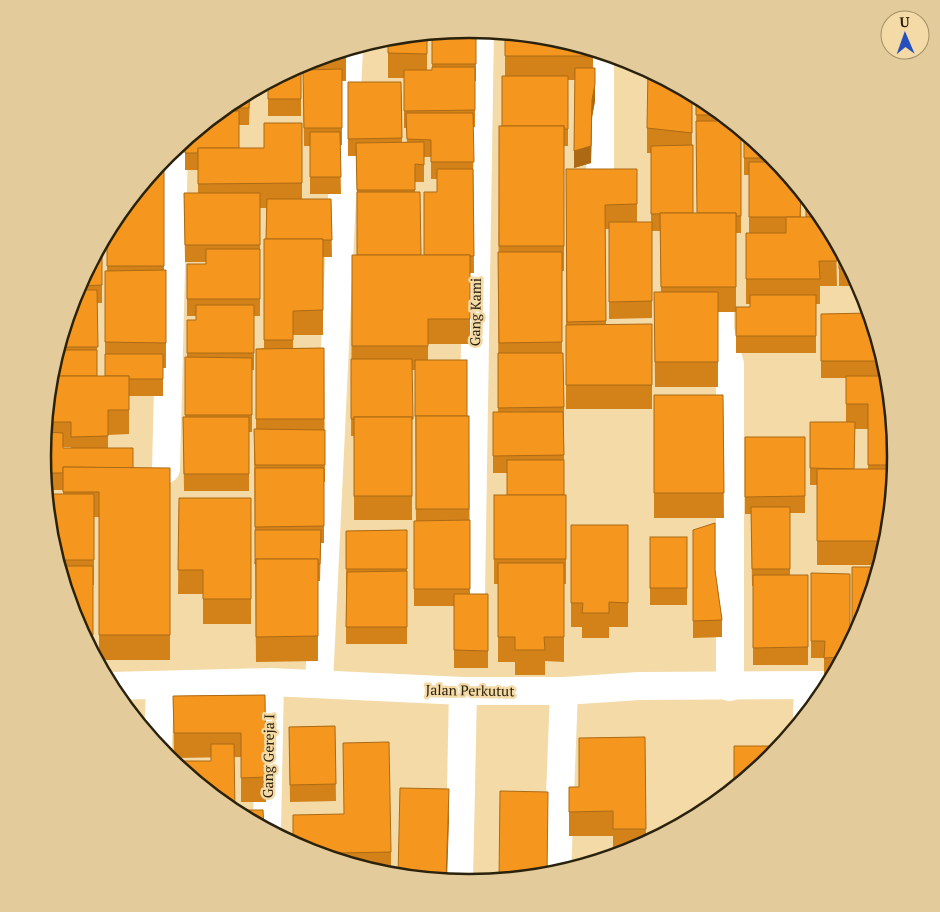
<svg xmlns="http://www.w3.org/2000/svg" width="940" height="912" font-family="'PT Serif',serif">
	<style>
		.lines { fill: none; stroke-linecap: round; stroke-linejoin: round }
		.minor { stroke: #fff; stroke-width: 28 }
		.wall { fill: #d3821a; fill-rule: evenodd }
		.shaded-wall { fill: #ac6a15 }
		.building { fill: #f5971e; stroke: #ac6a15 }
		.labels { text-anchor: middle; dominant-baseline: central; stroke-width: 5; stroke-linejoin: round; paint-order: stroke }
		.street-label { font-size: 14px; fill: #2b220d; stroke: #f3daa7 }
		.rim { fill: none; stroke: #2b220d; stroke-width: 2.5 }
	</style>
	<rect width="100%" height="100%" fill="#f3daa7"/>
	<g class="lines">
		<!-- minor -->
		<g class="minor">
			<polyline points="600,51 600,171"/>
			<polyline points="720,275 720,330 730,364 730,687"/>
			<polyline points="166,469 174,149"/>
			<polyline points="471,594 480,30"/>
			<polyline points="319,684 349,49"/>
			<polyline points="111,686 270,682 463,691 564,691 639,686 829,685"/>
			<polyline points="807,715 808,686"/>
			<polyline points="158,747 160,686"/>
			<polyline points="267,830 270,682"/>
			<polyline points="557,874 564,691"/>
			<polyline points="459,882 463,691"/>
		</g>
	</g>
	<!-- wall -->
	<g class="wall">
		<path d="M476 29V81H475V127H473L474 273H470V344H428V360L467 416H469L470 594H488V668H454V606H414V521H416L415 370H412V520H354V436H351L352 255H357V192L356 156H348V82H401L402 142H407L406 128H404V78H388V46H358L387 37 427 33V70H432V33ZM424 157H431V179H437V192L424 255H421L415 192V182H424Z"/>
		<polygon points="505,32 593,49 593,68 595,101 592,117 591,163 574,168 575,80 568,80 568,146 564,146 564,271 562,271 562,353 564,407 564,495 566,495 566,584 564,584 564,662 545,661 545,675 515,675 515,662 498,662 498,584 494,584 494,495 507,495 507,473 493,473 493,412 498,412 499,126 502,126 505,76"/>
		<polygon points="346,49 346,81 342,81 342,145 340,145 341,194 310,194 310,146 304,146 303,87 310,70 310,60"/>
		<polygon points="301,64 301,116 268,116 268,82"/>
		<polygon points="250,92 249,125 239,125 239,148 264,148 302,123 302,199 331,199 332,257 323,257 323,335 293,335 293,348 324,348 325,482 324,482 324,543 321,543 320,581 318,581 318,661 256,662 254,447 256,430 256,349 264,348 264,239 266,239 266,208 260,208 260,316 254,316 254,370 252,370 252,432 249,432 249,491 184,491 183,417 185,417 185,357 187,357 187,320 196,320 196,316 187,316 187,264 206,264 206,262 185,262 184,193 198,193 198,170 185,170 185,140 233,101"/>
		<polygon points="692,92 692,145 693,213 697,213 696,95 708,101 742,130 742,132 741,132 741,233 736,233 736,307 750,307 750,304 746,304 746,233 749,233 749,175 744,175 744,131 772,154 801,189 801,217 836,239 837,286 820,286 820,304 816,304 816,353 736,353 736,312 718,312 718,387 655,387 654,292 661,292 660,231 652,231 652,318 609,319 609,229 605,229 606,325 652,324 652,409 566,409 566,169 637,169 637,222 651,222 651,153 647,153 647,128"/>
		<path d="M164 159V270H166V368H163V396H129V434L108 435V448L133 468H170V660H99V517H94V585H93V653L75 619 51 539 43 456 51 372 75 292 102 243V303H97V376H105V271H107V233ZM63 447H71V448H63ZM48 490H63V494H48Z"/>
		<polygon points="839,245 861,286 839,286"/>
		<path d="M821 314 883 354V376L897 456 889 540 881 565H817V485H810V422H846V378H821ZM855 429H868V469H854Z"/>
		<polygon points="654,395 723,395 724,518 654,518"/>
		<polygon points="745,437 805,437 805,513 790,513 790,575 808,575 808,665 753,665 753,586 752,586 751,514 745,514"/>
		<polygon points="179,498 251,498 251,624 203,624 203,594 178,594"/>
		<polygon points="571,525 628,525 628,627 609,627 609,638 582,638 582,627 571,627"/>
		<polygon points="407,530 407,644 346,644 346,531"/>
		<polygon points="693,530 715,570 722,620 722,637 693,638"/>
		<rect x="650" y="537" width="37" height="68"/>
		<polygon points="811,573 850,647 835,675 824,675 824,658 811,658"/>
		<polygon points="265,695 266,802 241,802 241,757 174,758 173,696"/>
		<polygon points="335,726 336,801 290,802 289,727"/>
		<polygon points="645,737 646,844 633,851 624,854 613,854 613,836 569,836 569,787 579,787"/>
		<polygon points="306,851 391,852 391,875 386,875"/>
	</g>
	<!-- shaded-wall -->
	<g class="shaded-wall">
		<polygon points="595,84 595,101 592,117 591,163 574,168 574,151 592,100"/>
		<polygon points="449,789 449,820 447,881 446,881"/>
	</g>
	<!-- building -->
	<g class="building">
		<polygon points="470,29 476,29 476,64 432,64 432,32"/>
		<polygon points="505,32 554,37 593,49 593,56 505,56"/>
		<polygon points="427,33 427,54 388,53 388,37"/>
		<polygon points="346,49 346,56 322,57"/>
		<polygon points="301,64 301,99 268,99 268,82"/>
		<polygon points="432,67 475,67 475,110 404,111 404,70 432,70"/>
		<polygon points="575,68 595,68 595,84 592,100 591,146 574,151"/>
		<polygon points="342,69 342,128 304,128 303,70"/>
		<polygon points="648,69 692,92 692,133 647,128"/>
		<polygon points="502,76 568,76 568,129 564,129 564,126 502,126"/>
		<polygon points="348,82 401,82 402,138 348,139"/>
		<polygon points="250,92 249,108 224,108 233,101"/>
		<polygon points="696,95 708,101 725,115 696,115"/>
		<polygon points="221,111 239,111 239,148 198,148 198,153 185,153 185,140"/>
		<polygon points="406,113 473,113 474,162 431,162 431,140 407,139"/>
		<polygon points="696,121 732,121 741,128 741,216 736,216 736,213 697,213"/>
		<polygon points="264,123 302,123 302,183 198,184 198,148 264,148"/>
		<rect x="499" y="126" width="65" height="120"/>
		<polygon points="744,131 772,154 775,158 744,158"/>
		<polygon points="310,132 340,132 341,177 310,177"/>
		<polygon points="424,142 424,165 415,164 415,190 357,190 356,143"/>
		<polygon points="693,145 693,213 660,213 660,214 651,214 651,146"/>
		<polygon points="164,159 164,266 107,266 107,233 115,218"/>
		<polygon points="749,162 779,162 801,189 800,217 749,217"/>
		<polygon points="437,169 473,169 474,256 470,256 470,255 424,255 424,192 437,192"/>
		<polygon points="566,169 637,169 637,204 605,205 606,321 567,322"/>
		<polygon points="357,192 420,192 421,255 357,255"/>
		<polygon points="184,193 260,193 260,245 185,245"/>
		<polygon points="806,195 824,217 806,217"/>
		<polygon points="267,199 331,199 332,240 323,240 323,239 266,239"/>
		<polygon points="660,213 736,213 736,287 661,287"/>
		<polygon points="786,217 824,217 836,239 837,261 819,261 820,279 746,279 746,233 786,233"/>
		<polygon points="609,222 652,222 652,301 609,302"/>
		<polygon points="264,239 323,239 323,310 293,311 293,340 264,340"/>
		<polygon points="102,243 102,285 79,286"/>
		<polygon points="839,245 852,269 839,269"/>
		<polygon points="206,249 260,249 260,299 187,299 187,264 206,264"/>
		<polygon points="498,252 562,252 562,342 499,343"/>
		<polygon points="352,255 470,255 470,319 428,319 428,346 352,346"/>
		<polygon points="166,270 166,343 105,342 105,271"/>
		<polygon points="76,290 97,290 98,347 59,347"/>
		<polygon points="654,292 718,292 718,362 655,362"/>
		<polygon points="750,295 816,295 816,336 736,336 736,307 750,307"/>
		<polygon points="196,305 254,305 254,353 187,353 187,320 196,320"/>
		<polygon points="871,313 883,354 883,361 821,361 821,314"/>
		<polygon points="652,324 652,385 566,385 566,325"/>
		<polygon points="324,348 324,419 256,419 256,349"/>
		<polygon points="58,350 97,350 97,376 51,376 51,372"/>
		<polygon points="498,353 563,353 564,407 498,408"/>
		<polygon points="105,354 163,354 163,379 129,379 129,376 105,376"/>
		<polygon points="185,357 252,358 252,415 185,415"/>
		<polygon points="351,359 412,359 413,419 412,419 412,417 354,417 354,419 351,419"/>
		<rect x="415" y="360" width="52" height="56"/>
		<polygon points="51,376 129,376 129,410 108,410 108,436 71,437 71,422 46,422"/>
		<polygon points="846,376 889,376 897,456 896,465 868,465 868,404 846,404"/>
		<polygon points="654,395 723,395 724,493 654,493"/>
		<polygon points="493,412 563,412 564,455 493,456"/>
		<rect x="416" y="416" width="53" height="93"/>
		<polygon points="183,417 249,417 249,474 184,474"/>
		<rect x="354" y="417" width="58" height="79"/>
		<polygon points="810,422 855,422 854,469 810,468"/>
		<polygon points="254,429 325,430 325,465 255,465"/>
		<polygon points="45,432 63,433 63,448 133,448 133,468 63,467 63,473 44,473 43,456"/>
		<polygon points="745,437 805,437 805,496 745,497"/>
		<rect x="507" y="460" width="57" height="35"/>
		<polygon points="63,467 170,468 170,635 99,635 99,492 63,492"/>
		<polygon points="255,468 324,468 324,526 255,527"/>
		<polygon points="817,469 896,469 889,541 817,541"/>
		<polygon points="45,475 47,475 48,494 94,494 94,560 57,560 51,539"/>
		<rect x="494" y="495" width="72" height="64"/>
		<polygon points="179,498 251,498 251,599 203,599 203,570 178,570"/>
		<polygon points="751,507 790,507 790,569 752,569"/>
		<polygon points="470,520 470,589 414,589 414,521"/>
		<polygon points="715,523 715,570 722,620 693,621 693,530"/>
		<polygon points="571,525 628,525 628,603 609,602 609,613 582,613 583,603 571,603"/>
		<polygon points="255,530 321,530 320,564 318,564 318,559 256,559 255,564"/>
		<polygon points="407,530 407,569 346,569 346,531"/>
		<rect x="650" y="537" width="37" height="51"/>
		<polygon points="256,559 318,559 318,636 256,637"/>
		<polygon points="498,563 564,563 564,637 544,637 545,650 515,650 515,637 498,637"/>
		<polygon points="59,566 93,566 93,635 84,635 75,619"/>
		<polygon points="852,567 881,567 865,620 852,643"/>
		<polygon points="407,571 407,627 346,627 347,572"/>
		<polygon points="811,573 850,574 850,647 844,657 824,658 825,641 811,641"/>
		<polygon points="753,575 808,575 808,647 753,648"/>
		<polygon points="454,594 488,594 488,651 454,650"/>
		<polygon points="265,695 266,777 241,778 241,733 174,733 173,696"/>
		<polygon points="335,726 336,784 290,785 289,727"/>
		<polygon points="645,737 646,829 613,829 613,811 569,812 569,787 579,787 579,738"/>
		<polygon points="389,742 391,852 337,853 337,860 306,851 293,844 293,815 344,814 343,743"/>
		<polygon points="211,744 234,744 235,812 182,770 182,761 211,761"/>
		<polygon points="734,746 782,746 772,758 734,789"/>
		<polygon points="400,788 449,789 446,881 398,876"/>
		<polygon points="500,791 548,792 547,876 499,880"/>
		<polygon points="239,810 263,810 264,828 239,814"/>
	</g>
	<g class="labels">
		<!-- street labels -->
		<g class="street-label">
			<text transform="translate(475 312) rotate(-89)">Gang Kami</text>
			<text transform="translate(470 690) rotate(1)">Jalan Perkutut</text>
			<text transform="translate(268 756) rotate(-89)">Gang Gereja I</text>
		</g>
	</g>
	<!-- crop -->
	<path d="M0 0H940V912H0ZM51 456a418 418 0 1 1 836 0a418 418 0 1 1-836 0Z" fill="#e3cb9b" fill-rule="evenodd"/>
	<path class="rim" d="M51 456a418 418 0 1 1 836 0a418 418 0 1 1-836 0Z"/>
	<!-- north arrow -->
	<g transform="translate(905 35) rotate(358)"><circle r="24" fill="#f3daa7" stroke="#a39069"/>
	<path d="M0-4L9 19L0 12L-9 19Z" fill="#284fbe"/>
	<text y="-8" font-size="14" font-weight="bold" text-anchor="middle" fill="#2b220d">U</text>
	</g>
</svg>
